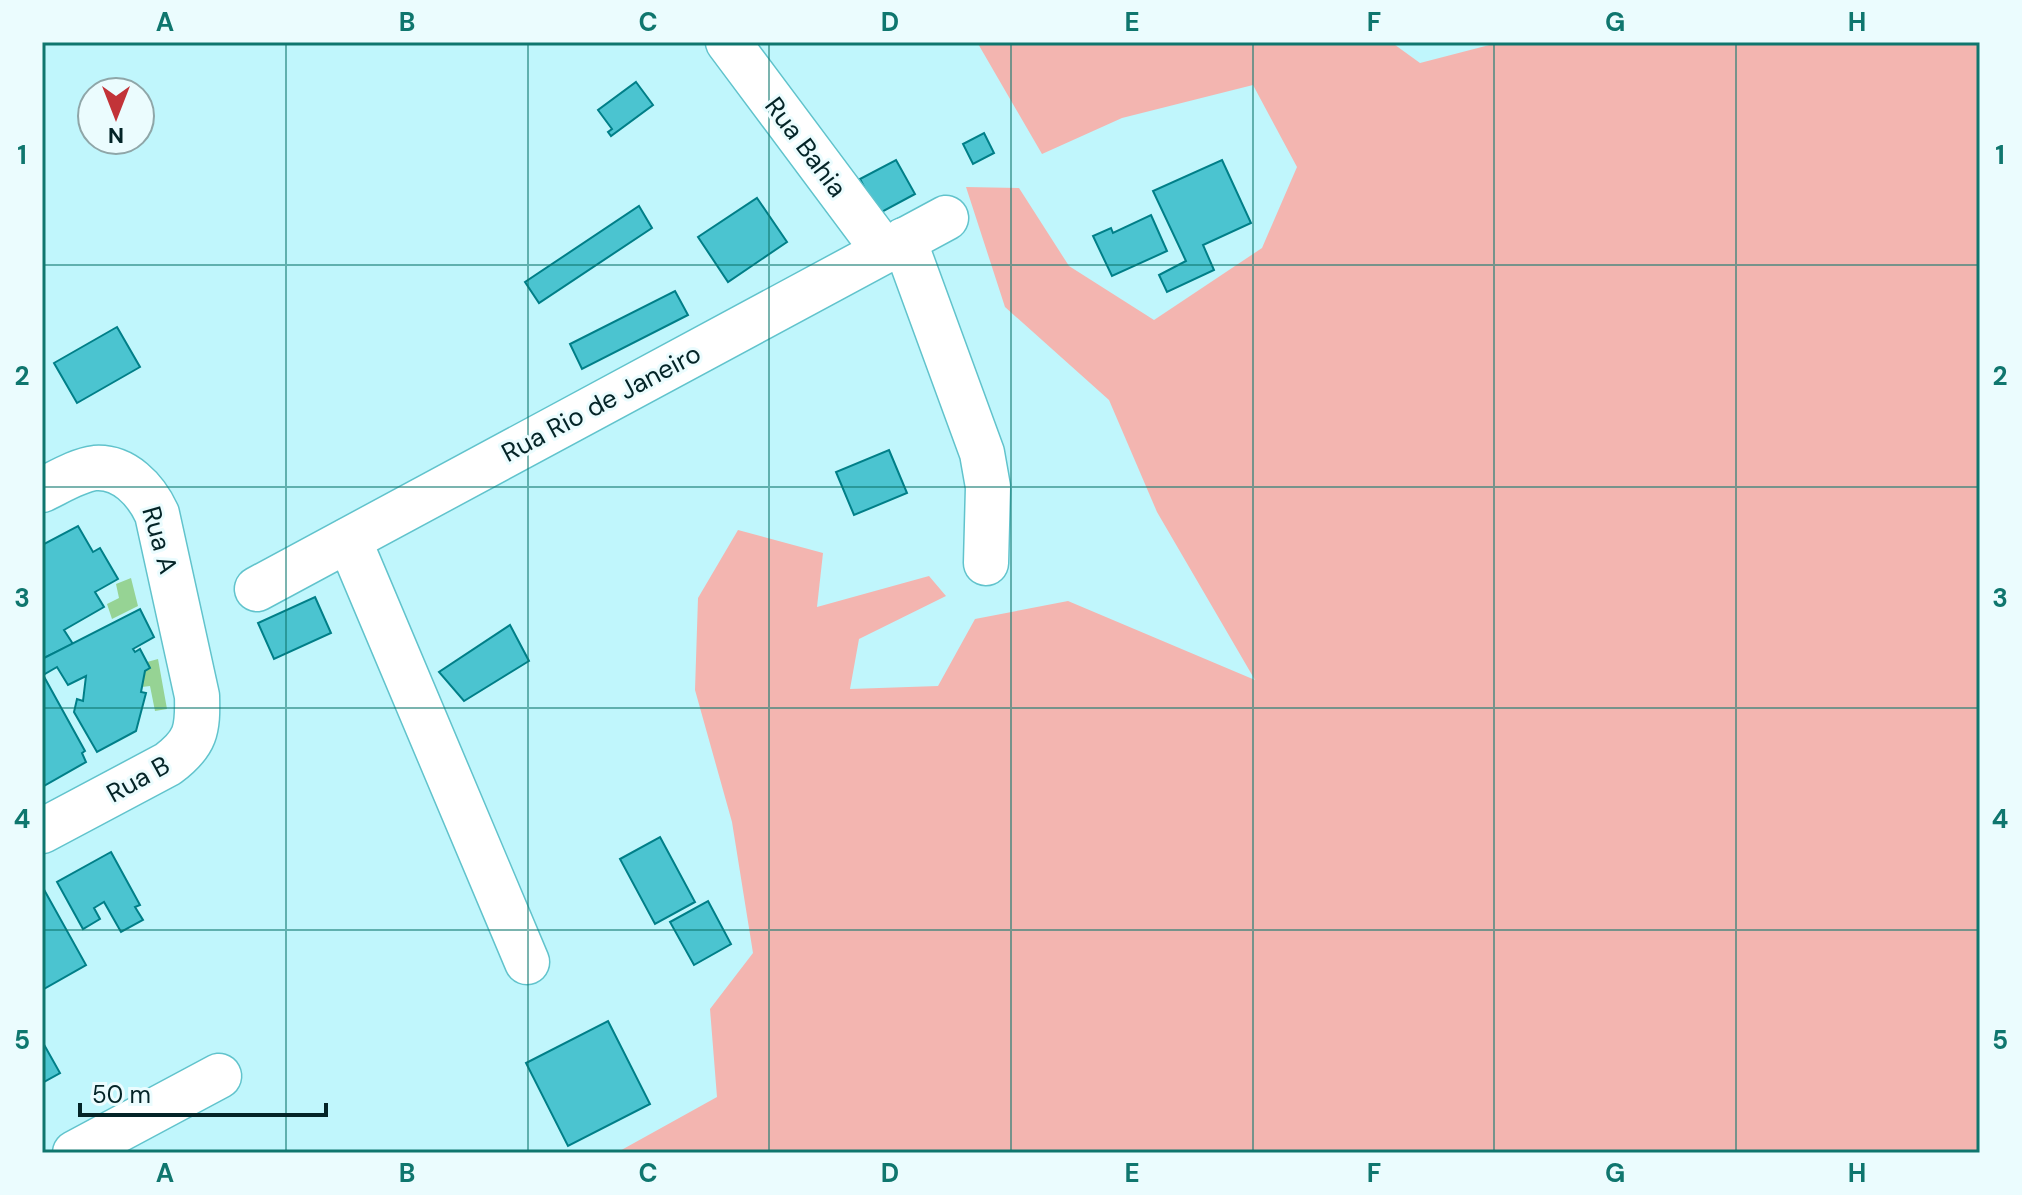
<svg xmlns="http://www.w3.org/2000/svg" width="2022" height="1195" font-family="'DM Sans',sans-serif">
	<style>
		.green { fill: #f3b5b0 }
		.water { fill: #96d394 }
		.building { fill: #4bc4d0; stroke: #007f88; stroke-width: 2 }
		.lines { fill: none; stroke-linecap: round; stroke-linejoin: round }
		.minor-casing { stroke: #61c3cc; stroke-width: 47 }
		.minor { stroke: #fff; stroke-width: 44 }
		.grid { fill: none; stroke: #0f766e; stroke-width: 2; stroke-opacity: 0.55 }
		.labels { text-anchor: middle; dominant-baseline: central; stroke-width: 6; stroke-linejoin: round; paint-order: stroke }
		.street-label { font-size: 26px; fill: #042427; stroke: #ebfcfe }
		.neatline { fill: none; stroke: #0f766e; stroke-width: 3 }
		.grid-label { font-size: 26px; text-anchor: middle; font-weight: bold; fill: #0f766e }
	</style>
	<rect width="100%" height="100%" fill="#c0f6fc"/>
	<!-- green -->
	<polygon class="green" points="977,42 1391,42 1420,63 1501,42 1980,42 1980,1153 616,1153 717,1097 710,1009 753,953 732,822 695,690 698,598 738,530 823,553 817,607 929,576 946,596 859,639 850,689 938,686 975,619 1068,601 1255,680 1157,512 1109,400 1005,307 966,187 1019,188 1069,266 1154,320 1262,248 1297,167 1253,85 1122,118 1042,154"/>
	<!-- water -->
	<g class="water">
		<polygon points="131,578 138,606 112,619 107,604 119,598 116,584"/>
		<polygon points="158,659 167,709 155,711 150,686 142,687 145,671 150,668 147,662"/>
	</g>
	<!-- building -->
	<g class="building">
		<polygon points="636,82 653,105 611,136 608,132 612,129 598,110"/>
		<polygon points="984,133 994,153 973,164 963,144"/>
		<polygon points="896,160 915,194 878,214 860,179"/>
		<polygon points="1222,160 1251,223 1203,245 1214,270 1167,292 1159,275 1186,261 1153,191"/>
		<polygon points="757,198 787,242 728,282 698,237"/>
		<polygon points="639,206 652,228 539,303 525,282"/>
		<polygon points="1151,215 1167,251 1112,276 1093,236 1111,228 1113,233"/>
		<polygon points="675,291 688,315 582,369 570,344"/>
		<polygon points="117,327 140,367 77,403 54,363"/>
		<polygon points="889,450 907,493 854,515 836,472"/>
		<polygon points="78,526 93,552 100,548 118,579 95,592 104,607 64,630 73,644 42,659 42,545"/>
		<polygon points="315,597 331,633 274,659 258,623"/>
		<polygon points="140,609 154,637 133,649 135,652 140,649 150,668 145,671 141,692 146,693 136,731 97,752 74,712 77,699 83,701 86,676 68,685 57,667 43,675 42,659"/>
		<polygon points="510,625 529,661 464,701 439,672"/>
		<polygon points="42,673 85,751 82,753 86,762 42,787"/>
		<polygon points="660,837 695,902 655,924 620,859"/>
		<polygon points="111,852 140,905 135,907 143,920 121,932 104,902 94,908 100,919 83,929 57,882"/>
		<polygon points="42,886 86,965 42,990"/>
		<polygon points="708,901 731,944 694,965 670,922"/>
		<polygon points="608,1021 650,1104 568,1146 526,1063"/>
		<polygon points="42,1041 60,1073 42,1083"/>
	</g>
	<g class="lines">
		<defs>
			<g id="minor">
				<polyline points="728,42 884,251"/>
				<polyline points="904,240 982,453 988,487 986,563"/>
				<path d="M42 490C57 483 78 470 95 468 124 466 146 490 157 514L197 696C198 730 196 743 168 764L42 831"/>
				<polyline points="349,540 527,962"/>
				<polyline points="257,589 946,218"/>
				<polyline points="75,1153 219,1076"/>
			</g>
		</defs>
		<!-- minor casing -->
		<use href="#minor" class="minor-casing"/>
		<!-- minor -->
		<use href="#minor" class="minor"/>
	</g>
	<!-- grid -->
	<path class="grid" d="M286 42V1153M528 42V1153M769 42V1153M1011 42V1153M1253 42V1153M1494 42V1153M1736 42V1153M42 265H1980M42 487H1980M42 708H1980M42 930H1980"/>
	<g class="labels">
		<!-- street labels -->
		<g class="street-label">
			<text transform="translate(806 147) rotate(53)">Rua Bahia</text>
			<text transform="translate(601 403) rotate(-28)">Rua Rio de Janeiro</text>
			<text transform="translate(160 540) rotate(74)">Rua A</text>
			<text transform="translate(138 779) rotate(-29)">Rua B</text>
		</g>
	</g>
	<!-- border -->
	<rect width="2022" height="1195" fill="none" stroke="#ebfcfe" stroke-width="88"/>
	<!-- north arrow -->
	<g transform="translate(116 116) rotate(180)"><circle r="38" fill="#ebfcfe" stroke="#8fa6a8" stroke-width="2"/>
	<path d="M0-6L14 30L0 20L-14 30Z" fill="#c23338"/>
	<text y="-12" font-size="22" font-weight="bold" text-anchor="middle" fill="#042427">N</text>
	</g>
	<!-- scale -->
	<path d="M80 1103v12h246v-12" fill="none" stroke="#042427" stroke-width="4"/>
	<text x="92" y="1103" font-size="24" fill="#042427" stroke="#ebfcfe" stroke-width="6" paint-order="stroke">50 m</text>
	<rect x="44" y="44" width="1934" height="1107" class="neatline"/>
	<g class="grid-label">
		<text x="165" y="31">A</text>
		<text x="407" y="31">B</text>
		<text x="648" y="31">C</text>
		<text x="890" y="31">D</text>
		<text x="1132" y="31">E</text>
		<text x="1374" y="31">F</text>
		<text x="1615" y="31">G</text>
		<text x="1857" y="31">H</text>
		<text x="22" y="164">1</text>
		<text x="2000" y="164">1</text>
		<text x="22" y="385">2</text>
		<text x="2000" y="385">2</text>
		<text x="22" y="607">3</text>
		<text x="2000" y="607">3</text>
		<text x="22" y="828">4</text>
		<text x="2000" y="828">4</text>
		<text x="22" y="1049">5</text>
		<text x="2000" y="1049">5</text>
		<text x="165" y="1182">A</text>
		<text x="407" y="1182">B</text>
		<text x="648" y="1182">C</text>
		<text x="890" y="1182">D</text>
		<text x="1132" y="1182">E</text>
		<text x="1374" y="1182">F</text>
		<text x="1615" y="1182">G</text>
		<text x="1857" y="1182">H</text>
	</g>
</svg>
